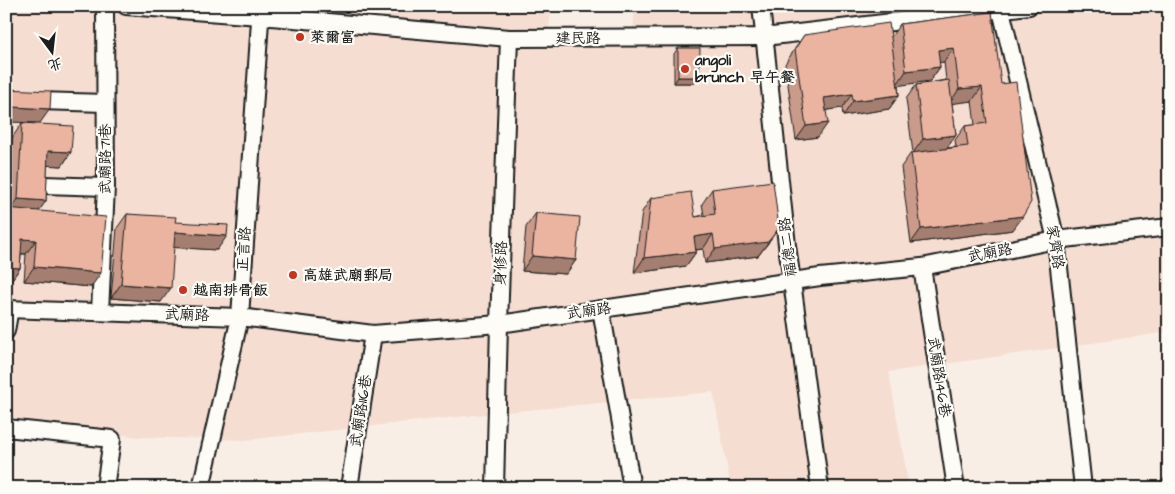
<svg xmlns="http://www.w3.org/2000/svg" width="1175" height="494" font-family="'Architects Daughter','LXGW WenKai TC',sans-serif">
	<style>
		.built { fill: #f5ddd1 }
		.lines { fill: none; stroke-linecap: round; stroke-linejoin: round }
		.minor-casing { stroke: #1c1c1c; stroke-width: 20 }
		.minor { stroke: #fdfcf7; stroke-width: 16 }
		.wall { fill: #ca9b8a; stroke: #1c1c1c; fill-rule: evenodd }
		.shaded-wall { fill: #a47e71; stroke: #1c1c1c }
		.building { fill: #ebb4a1; stroke: #1c1c1c }
		.poi-dot { fill: #c8321e; stroke: #fdfcf7; stroke-width: 2 }
		.labels { text-anchor: middle; dominant-baseline: central; stroke-width: 4.5; stroke-linejoin: round; paint-order: stroke }
		.poi-label { font-size: 15px; font-weight: bold; fill: #1c1c1c; stroke: #fdfcf7; text-anchor: start }
		.street-label { font-size: 15px; fill: #1c1c1c; stroke: #fdfcf7 }
	</style>
	<rect width="100%" height="100%" fill="#f9eee6"/>
	<filter id="ink" filterUnits="userSpaceOnUse"><feTurbulence type="fractalNoise" baseFrequency=".02" numOctaves="2"/><feDisplacementMap in="SourceGraphic" scale="10" xChannelSelector="R" yChannelSelector="G"/><feConvolveMatrix kernelMatrix="1 2 1 2 8 2 1 2 1" color-interpolation-filters="sRGB"/></filter>
	<g filter="url(#ink)">
		<!-- built -->
		<polygon class="built" points="6,6 552,6 549,29 633,30 635,6 1111,6 1112,10 1127,6 1169,6 1169,332 889,372 909,488 731,488 713,392 436,419 245,440 138,437 6,417"/>
		<g class="lines">
			<defs>
				<g id="minor">
					<polyline points="126,6 260,16 509,38 764,37 1029,6"/>
					<polyline points="761,6 787,245 820,488"/>
					<polyline points="1001,10 1056,240 1083,488"/>
					<polyline points="6,100 105,103"/>
					<polyline points="44,185 106,187"/>
					<polyline points="922,267 956,488"/>
					<polyline points="6,309 240,317 373,334 499,324 820,277 922,267 1056,240 1169,227"/>
					<polyline points="601,309 632,488"/>
					<polyline points="100,312 106,187 105,6"/>
					<polyline points="6,331 10,308"/>
					<polyline points="6,428 112,439 105,488"/>
					<polyline points="201,488 240,317 261,6"/>
					<polyline points="349,488 373,334"/>
					<polyline points="495,488 499,324 509,38"/>
					<polyline points="1167,488 1169,487"/>
				</g>
			</defs>
			<!-- minor casing -->
			<use href="#minor" class="minor-casing"/>
			<!-- minor -->
			<use href="#minor" class="minor"/>
		</g>
		<!-- wall -->
		<g class="wall">
			<path d="M992 12 1013 230 911 243 901 167 911 153H913L906 99 916 85 946 80 944 62H939L940 67 930 81 898 85 899 95 889 109 843 116 842 108 826 110 818 137 796 140 785 64 804 35 891 37 900 24ZM972 101 975 125 965 126 955 140 956 147 947 148 956 135 952 103Z"/>
			<polygon points="678,48 699,77 695,83 674,83 674,54"/>
			<polygon points="22,123 71,152 62,166 47,165 46,201 38,211 91,287 24,281 26,254 21,254 20,268 10,282 6,282 6,208 8,208 12,138"/>
			<polygon points="712,189 769,242 758,256 705,263 703,249 696,250 696,252 686,266 634,273 642,212 651,198 695,217 704,215 702,204"/>
			<polygon points="536,213 576,260 566,274 522,271 526,227"/>
			<polygon points="127,214 175,222 217,250 174,247 161,302 111,298 117,228"/>
		</g>
		<!-- shaded-wall -->
		<g class="shaded-wall">
			<polygon points="954,48 944,62 928,64 938,50"/>
			<polygon points="940,67 930,81 896,86 906,71"/>
			<polygon points="678,77 699,77 695,83 674,83"/>
			<polygon points="982,87 972,101 949,104 959,89"/>
			<polygon points="852,94 842,108 814,112 824,98"/>
			<polygon points="899,95 889,109 843,116 853,101"/>
			<polygon points="13,107 50,109 40,123 6,122"/>
			<polygon points="828,123 818,137 796,140 806,126"/>
			<polygon points="956,135 946,149 913,153 923,139"/>
			<polygon points="48,151 71,152 62,166 38,165"/>
			<polygon points="18,199 46,201 36,215 8,213"/>
			<polygon points="1023,216 1013,230 911,243 921,229"/>
			<polygon points="779,228 758,256 705,263 715,249"/>
			<polygon points="175,232 227,236 217,250 165,247"/>
			<polygon points="713,234 703,249 684,251 694,237"/>
			<polygon points="22,239 36,240 26,254 12,253"/>
			<polygon points="696,252 686,266 634,273 644,258"/>
			<polygon points="532,256 576,260 566,274 522,271"/>
			<polygon points="6,267 20,268 10,282 6,282"/>
			<polygon points="34,267 101,273 91,287 24,281"/>
			<polygon points="121,284 171,288 161,302 111,298"/>
		</g>
		<!-- building -->
		<g class="building">
			<polygon points="992,12 1001,84 1016,82 1031,202 1023,216 921,229 911,153 968,146 965,126 987,123 982,87 959,89 954,48 938,50 940,67 906,71 900,24"/>
			<polygon points="889,23 899,95 853,101 852,94 824,98 828,123 806,126 795,49 804,35"/>
			<polygon points="678,48 700,48 699,77 678,77"/>
			<polygon points="949,80 956,135 923,139 916,85"/>
			<polygon points="6,89 51,91 50,109 13,107 8,198 6,198"/>
			<polygon points="22,123 73,126 71,152 48,151 46,201 18,199"/>
			<polygon points="773,181 779,228 768,242 715,249 713,234 694,237 696,252 644,258 651,198 691,192 695,217 715,214 712,189"/>
			<polygon points="6,208 106,217 101,273 34,267 36,240 22,239 20,268 6,267"/>
			<polygon points="536,213 580,217 576,260 532,256"/>
			<polygon points="127,214 176,217 175,222 228,225 227,236 175,232 171,288 121,284"/>
			<rect x="266" y="483" width="79" height="5"/>
		</g>
	</g>
	<!-- markers -->
	<g class="poi-dot">
		<circle cx="300" cy="37" r="5"/>
		<circle cx="685" cy="69" r="5"/>
		<circle cx="293" cy="275" r="5"/>
		<circle cx="183" cy="290" r="5"/>
	</g>
	<g class="labels">
		<!-- poi labels -->
		<g class="poi-label">
			<text x="310" y="37">萊爾富</text>
			<text x="695" y="60">angoli<tspan x="695" dy="17">brunch 早午餐</tspan></text>
			<text x="303" y="275">高雄武廟郵局</text>
			<text x="193" y="290">越南排骨飯</text>
		</g>
		<!-- street labels -->
		<g class="street-label">
			<text x="578" y="38">建民路</text>
			<text transform="translate(105 159) rotate(-90)">武廟路71巷</text>
			<text transform="translate(788 247) rotate(-97)">福德二路</text>
			<text transform="translate(1055 247) rotate(81)">家齊路</text>
			<text transform="translate(244 249) rotate(-86)">正言路</text>
			<text transform="translate(990 253) rotate(-11)">武廟路</text>
			<text transform="translate(501 263) rotate(-88)">身修路</text>
			<text transform="translate(589 311) rotate(-8)">武廟路</text>
			<text transform="translate(187 315) rotate(2)">武廟路</text>
			<text transform="translate(939 377) rotate(81)">武廟路146巷</text>
			<text transform="translate(361 411) rotate(-81)">武廟路116巷</text>
		</g>
	</g>
	<!-- margin -->
	<rect width="1175" height="494" fill="none" stroke="#fdfcf7" stroke-width="25"/>
	<rect x="12" y="12" width="1150" height="469" fill="none" stroke="#1c1c1c" stroke-width="2" filter="url(#ink)"/>
	<!-- north arrow -->
	<g transform="translate(52 52) rotate(165)" stroke="#fdfcf7" stroke-width="4" paint-order="stroke">
	<path d="M0-4L9 19L0 12L-9 19Z" fill="#1c1c1c"/>
	<text y="-8" font-size="14" font-weight="bold" text-anchor="middle" fill="#1c1c1c">北</text>
	</g>
</svg>
